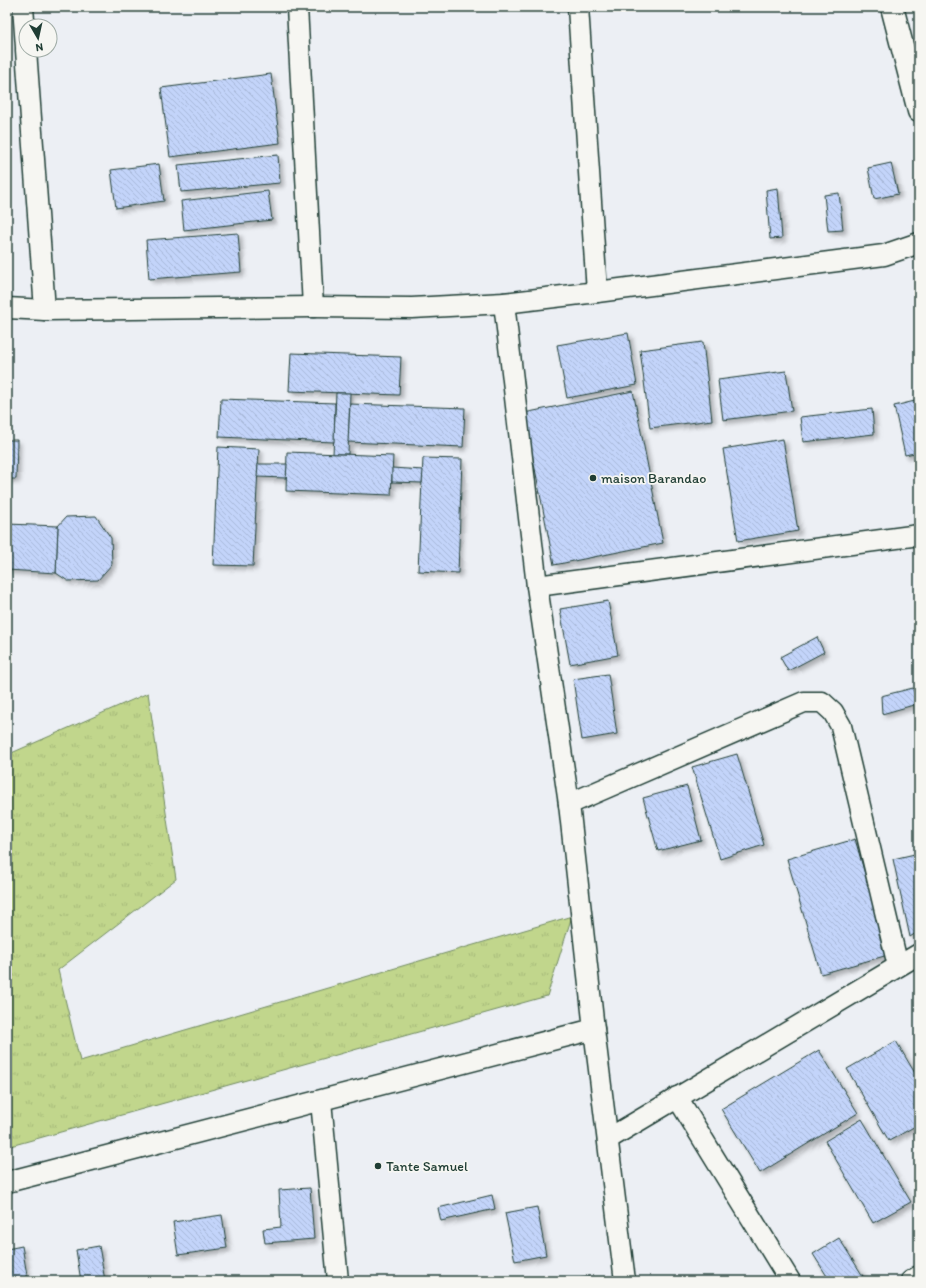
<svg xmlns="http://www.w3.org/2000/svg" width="926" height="1288" font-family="Itim,sans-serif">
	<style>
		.grass { fill: url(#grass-tufts); stroke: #708a60 }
		.building { fill: url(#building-back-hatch); stroke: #1f3d34; filter: url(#shadow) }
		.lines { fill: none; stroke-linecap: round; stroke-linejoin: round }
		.street-casing { stroke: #1f3d34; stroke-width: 23 }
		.secondary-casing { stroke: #1f3d34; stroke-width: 25 }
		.street { stroke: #f6f6f2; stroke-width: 20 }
		.secondary { stroke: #f6f6f2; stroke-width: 22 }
		.poi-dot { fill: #1f3d34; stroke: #f6f6f2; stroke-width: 1.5 }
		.labels { text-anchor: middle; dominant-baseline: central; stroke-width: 3.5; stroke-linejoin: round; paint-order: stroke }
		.poi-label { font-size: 14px; fill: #1f3d34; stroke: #f6f6f2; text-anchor: start }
	</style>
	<defs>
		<pattern id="grass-tufts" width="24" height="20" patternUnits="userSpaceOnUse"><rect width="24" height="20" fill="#c1d68c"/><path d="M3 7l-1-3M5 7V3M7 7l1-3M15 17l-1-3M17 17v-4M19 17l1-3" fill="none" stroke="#a5b979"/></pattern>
		<pattern id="building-back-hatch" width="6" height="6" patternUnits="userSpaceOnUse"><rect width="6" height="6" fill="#c3d4fa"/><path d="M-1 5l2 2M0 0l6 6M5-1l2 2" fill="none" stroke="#a7b7d7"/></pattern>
		<filter id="shadow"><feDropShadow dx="3.5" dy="3.5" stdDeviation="2" flood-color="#0004"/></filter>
	</defs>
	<rect width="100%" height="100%" fill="#eceff4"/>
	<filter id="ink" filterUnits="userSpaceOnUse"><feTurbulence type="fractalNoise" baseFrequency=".025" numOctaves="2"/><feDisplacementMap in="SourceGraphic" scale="8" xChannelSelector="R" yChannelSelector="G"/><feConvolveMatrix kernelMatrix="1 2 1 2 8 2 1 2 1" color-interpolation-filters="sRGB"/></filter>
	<g filter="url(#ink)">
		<!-- grass -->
		<polygon class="grass" points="148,693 176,879 58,970 80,1061 572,916 547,996 7,1147 7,755"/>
		<!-- building -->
		<g class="building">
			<polygon points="271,74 280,143 170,157 161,88"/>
			<polygon points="278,155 280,183 181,192 178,165"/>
			<polygon points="891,163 898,194 874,199 868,168"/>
			<polygon points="159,164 164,201 116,208 111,170"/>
			<polygon points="778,188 782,238 770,239 766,190"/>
			<polygon points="268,191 272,220 184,230 181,201"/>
			<polygon points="839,193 843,230 828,231 824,195"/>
			<polygon points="238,233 241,272 149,279 146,240"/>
			<polygon points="628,333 637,385 567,398 557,345"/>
			<polygon points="703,342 712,420 650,428 640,350"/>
			<polygon points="291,353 401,357 399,395 289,391"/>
			<polygon points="786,371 792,411 723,420 718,380"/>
			<polygon points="633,391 663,543 554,565 524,413"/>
			<polygon points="336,393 350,393 348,454 333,454"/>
			<polygon points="221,399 335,403 334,442 219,437"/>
			<polygon points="919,400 919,452 905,455 894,406"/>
			<polygon points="350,404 465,408 463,447 348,442"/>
			<polygon points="872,409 874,434 803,442 800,417"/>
			<polygon points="783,439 798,531 738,541 723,449"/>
			<polygon points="7,440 17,440 16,479 7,479"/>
			<polygon points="218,447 259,449 253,566 213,565"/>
			<polygon points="287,452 393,456 391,495 286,491"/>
			<polygon points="423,458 462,459 458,573 418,571"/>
			<polygon points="258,464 287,464 286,478 257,477"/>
			<polygon points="392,468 423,470 422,483 392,482"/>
			<polygon points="96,516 111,538 112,564 98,580 68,581 56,573 58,526 66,517"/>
			<polygon points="7,524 58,526 56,573 7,570"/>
			<polygon points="608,601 618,655 570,664 560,609"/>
			<polygon points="817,637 824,652 788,671 780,657"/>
			<polygon points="608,674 617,734 582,740 573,679"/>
			<polygon points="913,688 917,704 882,714 881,696"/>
			<polygon points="737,754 764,845 720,859 692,767"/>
			<polygon points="687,786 701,840 658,851 643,798"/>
			<polygon points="855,839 888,955 821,974 787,859"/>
			<polygon points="919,853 919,931 910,937 893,859"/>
			<polygon points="896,1041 919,1080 919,1124 889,1141 847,1069"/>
			<polygon points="819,1050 858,1113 760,1173 721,1109"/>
			<polygon points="862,1119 911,1202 873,1223 825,1141"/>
			<polygon points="310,1188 314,1239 265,1243 263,1229 281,1227 279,1190"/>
			<polygon points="492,1195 495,1209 441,1221 438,1208"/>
			<polygon points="537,1207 546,1255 515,1261 505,1213"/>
			<polygon points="222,1215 227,1248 178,1255 173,1222"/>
			<polygon points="839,1238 866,1281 830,1281 813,1254"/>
			<polygon points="22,1246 28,1281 7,1281 7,1249"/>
			<polygon points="99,1246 105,1281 81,1281 76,1250"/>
			<polygon points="590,1277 590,1281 562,1281"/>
		</g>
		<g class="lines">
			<defs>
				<g id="street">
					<polyline points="23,7 26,47"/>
					<polyline points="297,7 313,307"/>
					<polyline points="578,7 597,292"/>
					<polyline points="26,50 45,310"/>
					<polyline points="504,303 537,586 569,804 594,1029 625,1281"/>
					<polyline points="7,308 45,310 313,307 412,308 504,303 597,292 884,255 919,243"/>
					<polyline points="537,586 919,535"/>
					<polyline points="569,804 804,702 822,702 833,712 841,726 898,966"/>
					<polyline points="677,1097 790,1281"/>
					<polyline points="321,1101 338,1281"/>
					<polyline points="608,1139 919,954"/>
					<polyline points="7,1182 594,1029"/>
					<polyline points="911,1281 919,1276"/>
				</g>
				<polyline id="secondary" points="892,7 919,111"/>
			</defs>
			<!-- street casing -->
			<use href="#street" class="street-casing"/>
			<!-- secondary casing -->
			<use href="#secondary" class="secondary-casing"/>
			<!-- street -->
			<use href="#street" class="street"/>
			<!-- secondary -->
			<use href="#secondary" class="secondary"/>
		</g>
	</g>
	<!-- markers -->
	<g class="poi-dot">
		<circle cx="593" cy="478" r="4"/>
		<circle cx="378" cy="1166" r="4"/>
	</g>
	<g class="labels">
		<!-- poi labels -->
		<g class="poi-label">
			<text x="601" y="478">maison Barandao</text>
			<text x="386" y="1166">Tante Samuel</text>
		</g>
	</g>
	<!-- margin -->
	<rect width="926" height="1288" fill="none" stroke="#f6f6f2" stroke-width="24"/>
	<rect x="12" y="12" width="902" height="1264" fill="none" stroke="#1f3d34" stroke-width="1.5" filter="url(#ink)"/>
	<!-- north arrow -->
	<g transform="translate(38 38) rotate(171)"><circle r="19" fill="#f6f6f2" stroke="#a0aca6"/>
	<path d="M0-3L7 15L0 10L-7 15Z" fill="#1f3d34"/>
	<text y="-6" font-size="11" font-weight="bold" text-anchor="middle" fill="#1f3d34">N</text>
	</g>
</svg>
